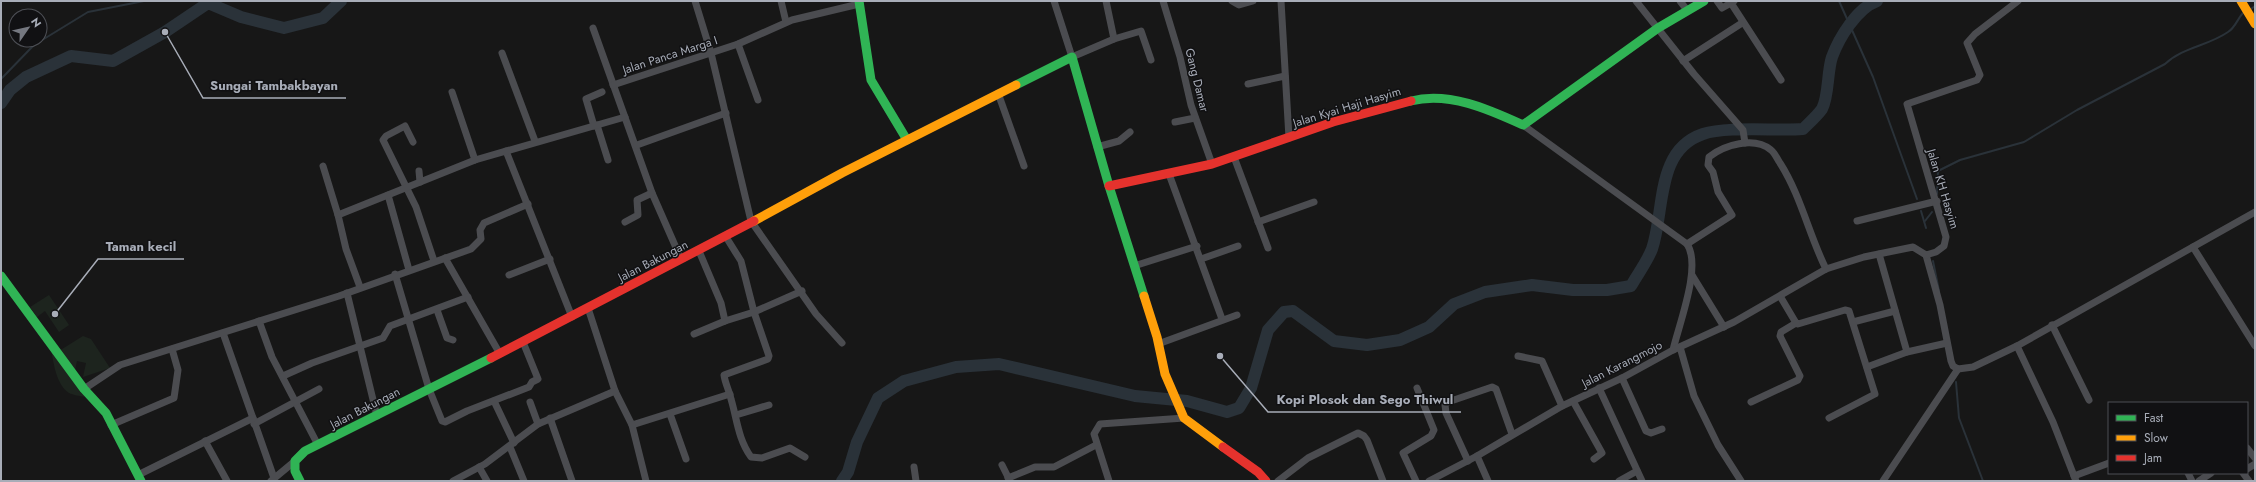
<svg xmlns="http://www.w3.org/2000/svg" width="2256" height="482" font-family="Jost,sans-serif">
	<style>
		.green { fill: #1d241e }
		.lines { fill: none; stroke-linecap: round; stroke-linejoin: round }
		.stream { stroke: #2a3239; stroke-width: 2 }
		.river { stroke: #2a3239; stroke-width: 12 }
		.street { stroke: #4b4c50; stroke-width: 7 }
		.fast { stroke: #30b455; stroke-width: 9 }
		.slow { stroke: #ff9f0a; stroke-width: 9 }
		.jam { stroke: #e5322d; stroke-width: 9 }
		.labels { text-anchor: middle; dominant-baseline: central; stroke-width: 3; stroke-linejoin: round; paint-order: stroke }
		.street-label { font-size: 12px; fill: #a8adb8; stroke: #111113 }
		.leader { fill: none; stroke: #a8adb8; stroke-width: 1.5 }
		.callout-dot { fill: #a8adb8; stroke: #111113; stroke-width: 1.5 }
		.callout-label { font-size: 13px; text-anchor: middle; font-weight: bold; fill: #a8adb8; stroke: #111113; stroke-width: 3; stroke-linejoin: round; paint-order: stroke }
	</style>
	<rect width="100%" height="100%" fill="#171717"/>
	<!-- green -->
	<g class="green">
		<polygon points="49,295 69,325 59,332 45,311 37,317 30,307"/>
		<polygon points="83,336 91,339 110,368 83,377 86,363 77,361 74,375 59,351"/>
		<path d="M51 350 85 397C80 396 73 395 69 393 56 384 54 364 51 350Z"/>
	</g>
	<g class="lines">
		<!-- stream -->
		<g class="stream">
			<polyline points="203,1 208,3"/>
			<polyline points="1839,1 1873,77 1917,199"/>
			<polyline points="2251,9 2255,6"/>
			<polyline points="1,79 34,45 88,12 144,1"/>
			<path d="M1937 194 1938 171 1960 160 2024 142 2077 110 2165 64C2183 47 2208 46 2228 32 2235 28 2238 18 2243 13"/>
			<polyline points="1921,211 1926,228"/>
			<polyline points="1925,221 1932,212"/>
			<polyline points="1933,261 1939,291"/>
			<polyline points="1956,382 1959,418 1983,481"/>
		</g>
		<!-- river -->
		<g class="river">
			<polyline points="1,103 10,90 26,77 71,56 113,61 165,32 208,3 241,17 284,28 323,18 341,1"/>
			<path d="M842 481 848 472 857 442 878 398 904 381 956 367 999 364 1135 396 1187 401 1227 412 1239 408 1251 388 1268 330 1284 312 1293 311 1334 341 1367 345 1400 340 1429 327 1454 304 1485 292 1532 285 1573 290H1607L1631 286C1637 275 1647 262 1652 249 1665 211 1655 150 1703 134 1726 126 1777 131 1803 129 1809 123 1817 116 1822 109 1829 96 1827 72 1832 57 1839 38 1857 8 1877 1"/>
		</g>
		<!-- street -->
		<g class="street">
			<polyline points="695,1 711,53 751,221 816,314 842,343"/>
			<polyline points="781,1 786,22"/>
			<polyline points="1054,1 1072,57 1114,39 1106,1"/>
			<polyline points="1163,1 1180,57 1191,105 1212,164"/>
			<polyline points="1232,1 1239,5 1253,1"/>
			<polyline points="1281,1 1289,138"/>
			<polyline points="1636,1 1694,74 1743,130 1745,143"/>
			<polyline points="1680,1 1687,10"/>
			<polyline points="1717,1 1722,8 1731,3"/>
			<polyline points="1734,1 1731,3 1781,80"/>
			<polyline points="593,28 652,193 681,259"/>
			<polyline points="1114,39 1141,31 1151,60"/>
			<polyline points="738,44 758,100"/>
			<polyline points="502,53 535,141"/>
			<polyline points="1683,61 1742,23"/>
			<polyline points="1248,84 1285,76"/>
			<polyline points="613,85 738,44 792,20 859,4"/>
			<polyline points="452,92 475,160"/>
			<polyline points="998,93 1024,166"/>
			<polyline points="1175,122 1195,118"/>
			<polyline points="597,125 608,160"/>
			<path d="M1523 125 1687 244C1702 266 1679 324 1673 350"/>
			<polyline points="594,126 586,99 602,92"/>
			<polyline points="413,142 405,126 386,136 383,140 416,207 434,261"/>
			<polyline points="637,145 726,113"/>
			<polyline points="1097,147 1119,141 1130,132"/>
			<polyline points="506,151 572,317"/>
			<polyline points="1234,157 1268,248"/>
			<polyline points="323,166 338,215 346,249 360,287"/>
			<polyline points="419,171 420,182"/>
			<polyline points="1169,174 1222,319"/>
			<polyline points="388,195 409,270"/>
			<polyline points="338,215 475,160 625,117"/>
			<polyline points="1857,221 1937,201"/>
			<polyline points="625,222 638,215 637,200 652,193"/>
			<polyline points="1258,222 1314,202"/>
			<path d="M1687 244 1732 215 1718 192 1713 172 1708 165 1709 157C1724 145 1754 136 1771 150 1775 153 1777 159 1780 163 1801 196 1809 235 1826 269"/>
			<polyline points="2193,247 2255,346"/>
			<polyline points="699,251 721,303 725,321"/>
			<polyline points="1879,254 1907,352"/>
			<polyline points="1926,255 1940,305 1951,361 1953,366 1958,369 1973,367 2017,346 2255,212"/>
			<polyline points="1926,255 1936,252 1944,246 1946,237 1907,104 1977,80 1980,75 1967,43 1975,34 2018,1"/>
			<polyline points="445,258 500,354"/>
			<polyline points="1201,259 1238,246"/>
			<polyline points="1134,266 1197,246"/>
			<polyline points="395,274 429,389 442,421 445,422 467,411 529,387 532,382 538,379 523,342"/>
			<polyline points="509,275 550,259"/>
			<polyline points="1692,275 1724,327"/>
			<path d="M802 291 754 312 769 356 768 359 724 375C725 383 729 390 731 399 737 419 738 439 751 457L762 458 790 448 805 457"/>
			<polyline points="347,293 377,416"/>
			<polyline points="1780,296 1796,323"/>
			<polyline points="588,308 615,391 632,425 730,394"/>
			<polyline points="437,310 447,338 453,340"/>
			<polyline points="259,321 272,357 318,445"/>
			<polyline points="1853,322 1895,311"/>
			<polyline points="1796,323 1798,324 1845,310 1849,311 1875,394 1829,418"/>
			<polyline points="2052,325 2089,400"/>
			<polyline points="223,333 274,478"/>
			<polyline points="694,334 725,321 754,312 741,261 726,237"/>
			<polyline points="1158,344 1237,315"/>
			<polyline points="2017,346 2053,422 2076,481"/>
			<polyline points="1680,347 1694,396 1718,445 1741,481"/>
			<polyline points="1518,356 1542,361 1562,406"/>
			<polyline points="1867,367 1907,352 1947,343"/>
			<polyline points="283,376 312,363 383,338 390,326 468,297"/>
			<polyline points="1622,378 1646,431 1651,433 1662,429"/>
			<polyline points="1599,388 1642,481"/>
			<polyline points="84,389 120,365 339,296 471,249 481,239 480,230 484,223 528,204"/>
			<polyline points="494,401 514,443"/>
			<polyline points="1573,401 1602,453 1594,459"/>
			<polyline points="530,402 538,424"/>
			<polyline points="1751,402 1798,380 1800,376 1780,336 1781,332 1796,323"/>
			<polyline points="670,414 686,459"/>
			<polyline points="736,415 769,405"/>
			<polyline points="550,418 572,481"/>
			<polyline points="254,424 319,389"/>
			<polyline points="111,425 174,398 178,370 172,349"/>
			<polyline points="632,425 646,481"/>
			<polyline points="205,441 227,481"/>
			<polyline points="510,447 524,481"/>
			<polyline points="2247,448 2255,458"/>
			<polyline points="1477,456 1488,481"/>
			<polyline points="1468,461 1446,413 1445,405 1448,402 1492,387 1496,389 1512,434"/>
			<polyline points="1002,465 1010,481"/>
			<polyline points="479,467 487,481"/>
			<polyline points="914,467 916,481"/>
			<polyline points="2247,469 2255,464"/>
			<polyline points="2188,473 2192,481"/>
			<polyline points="2243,473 2249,481"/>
			<polyline points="138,475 253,418"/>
			<polyline points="2074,476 2109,463"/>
			<polyline points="1008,478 1035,467 1054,467 1096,445"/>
			<polyline points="271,481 295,461"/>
			<polyline points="453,481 485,464 538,424 615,391"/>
			<polyline points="1109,481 1094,434 1100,424 1184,418"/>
			<polyline points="1278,481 1308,458 1358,433 1364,436 1367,440 1383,481"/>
			<polyline points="1416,481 1403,453 1431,436 1434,430 1417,388"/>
			<polyline points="1429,481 1477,456 1562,406 1622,378 1673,350 1734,322 1826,269 1864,257 1913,247 1926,255"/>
			<polyline points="1619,481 1637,471"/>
			<polyline points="1883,481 1958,369"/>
			<polyline points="2199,481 2211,473"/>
		</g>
		<!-- fast -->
		<g class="fast">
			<polyline points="859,1 871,80 907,140"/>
			<polyline points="1016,85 1072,57 1109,186 1144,296"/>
			<path d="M1411 101C1449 91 1490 110 1523 125L1658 28 1704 1"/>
			<polyline points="1,276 84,389 106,413 141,481"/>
			<polyline points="300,481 295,471 295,461 305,451 491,358"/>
		</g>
		<!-- slow -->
		<g class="slow">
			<polyline points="2241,1 2255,24"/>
			<polyline points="754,221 842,173 1016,85"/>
			<polyline points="1144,296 1157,337 1165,374 1184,418 1223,447"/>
		</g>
		<!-- jam -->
		<g class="jam">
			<polyline points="1109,186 1212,164 1333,122 1411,101"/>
			<polyline points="491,358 754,221"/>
			<polyline points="1223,447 1258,472 1266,481"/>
		</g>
	</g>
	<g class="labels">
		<!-- street labels -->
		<g class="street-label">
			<text transform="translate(670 55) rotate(-18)">Jalan Panca Marga I</text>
			<text transform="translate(1197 80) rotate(76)">Gang Damar</text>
			<text transform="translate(1347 107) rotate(-17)">Jalan Kyai Haji Hasyim</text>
			<text transform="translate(1943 189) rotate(73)">Jalan KH Hasyim</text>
			<text transform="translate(653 261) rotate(-27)">Jalan Bakungan</text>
			<text transform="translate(1622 364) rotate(-27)">Jalan Karangmojo</text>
			<text transform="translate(365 408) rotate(-27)">Jalan Bakungan</text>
		</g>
	</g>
	<!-- callouts -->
	<path class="leader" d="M165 32L203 98H346M55 314L98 259H184M1220 356L1268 412H1461"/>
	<g class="callout-dot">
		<circle cx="165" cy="32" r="4"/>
		<circle cx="55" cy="314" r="4"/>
		<circle cx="1220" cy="356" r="4"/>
	</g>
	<g class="callout-label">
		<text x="274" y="90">Sungai Tambakbayan</text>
		<text x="141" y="251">Taman kecil</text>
		<text x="1365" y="404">Kopi Plosok dan Sego Thiwul</text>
	</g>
	<!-- border -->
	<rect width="2256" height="482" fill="none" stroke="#a8adb8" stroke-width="4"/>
	<!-- legend -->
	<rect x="2108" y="402" width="140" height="72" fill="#111113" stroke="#4d4f55"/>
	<rect x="2116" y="415" width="20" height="6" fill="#30b455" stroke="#4d4f55"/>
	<text x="2144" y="422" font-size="12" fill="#a8adb8">Fast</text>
	<rect x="2116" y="435" width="20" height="6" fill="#ff9f0a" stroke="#4d4f55"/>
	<text x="2144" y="442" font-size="12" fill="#a8adb8">Slow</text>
	<rect x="2116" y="455" width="20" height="6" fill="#e5322d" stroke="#4d4f55"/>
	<text x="2144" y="462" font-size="12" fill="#a8adb8">Jam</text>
	<!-- north arrow -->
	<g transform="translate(28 28) rotate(56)"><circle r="19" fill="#111113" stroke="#4d4f55"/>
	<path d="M0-3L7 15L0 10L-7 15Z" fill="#757880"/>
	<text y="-6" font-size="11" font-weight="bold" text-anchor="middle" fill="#a8adb8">N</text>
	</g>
</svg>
